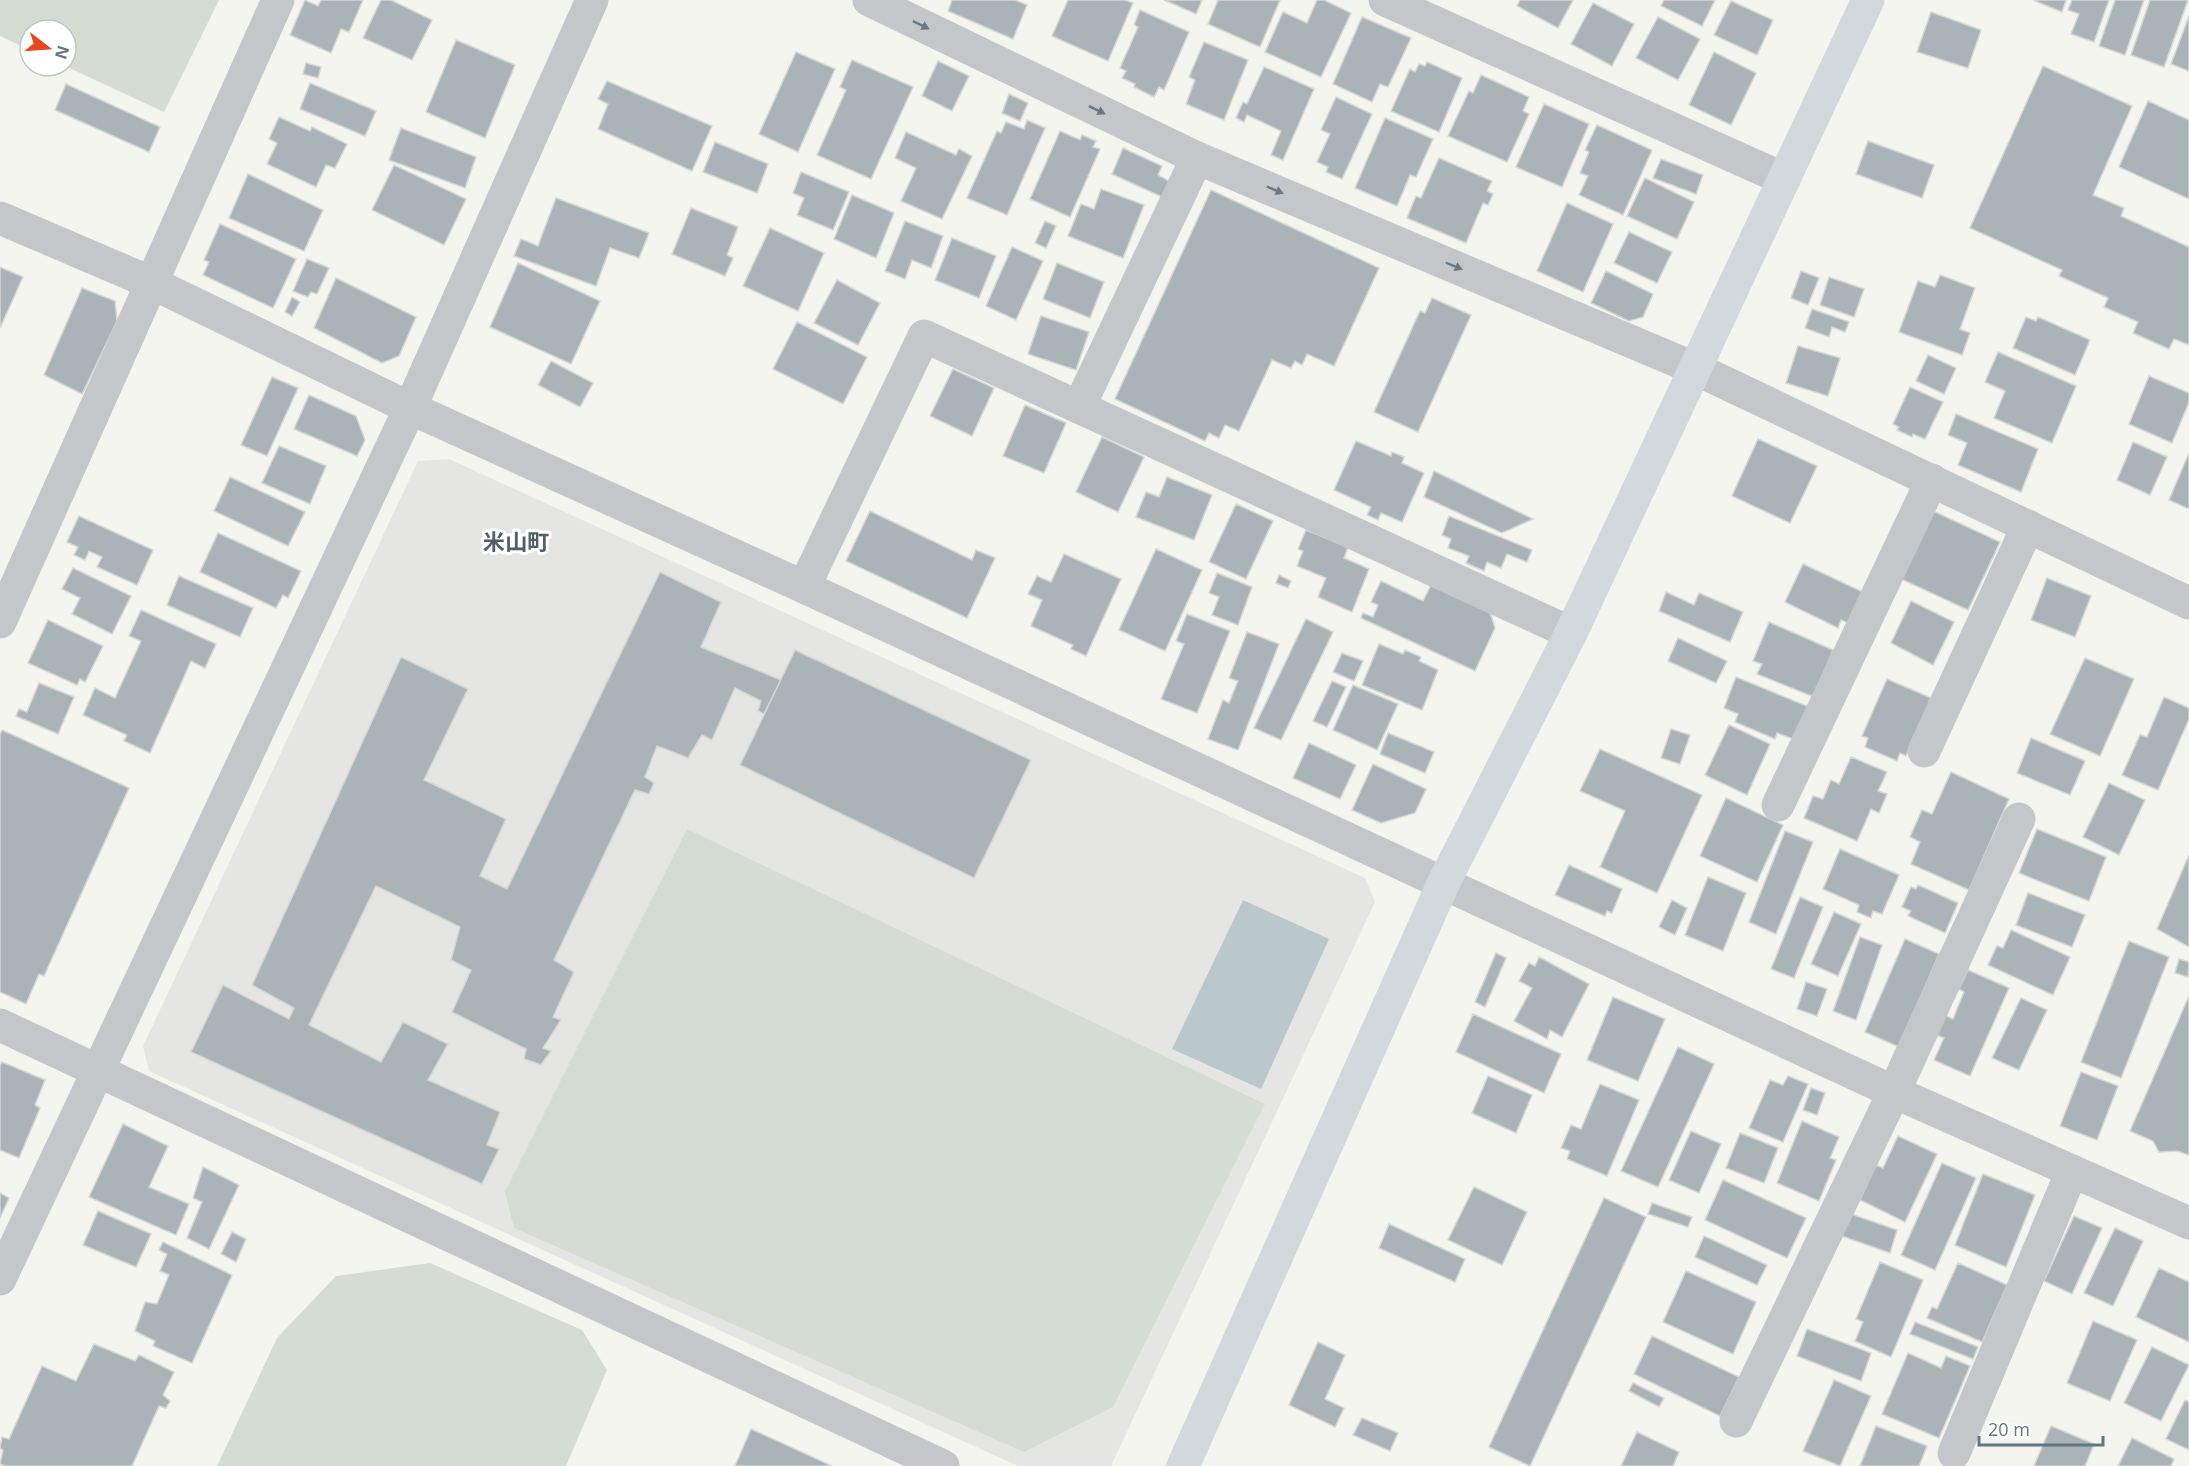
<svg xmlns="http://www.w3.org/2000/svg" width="2189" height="1466" font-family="'Open Sans','Noto Sans JP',sans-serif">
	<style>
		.built { fill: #e5e6e4 }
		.green { fill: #d5dcd1 }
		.water { fill: #bac7cb }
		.building { fill: #aab3b7; stroke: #d6d6d3; stroke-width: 1.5 }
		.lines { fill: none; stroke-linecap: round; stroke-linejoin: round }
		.street { stroke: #c4c7ca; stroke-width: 33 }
		.secondary { stroke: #d3d8dc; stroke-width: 33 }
		.oneway { fill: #677987 }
		.labels { text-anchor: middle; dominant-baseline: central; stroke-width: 6; stroke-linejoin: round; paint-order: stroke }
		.quarter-label { font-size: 22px; font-weight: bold; fill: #505e67; stroke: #fff }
	</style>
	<rect width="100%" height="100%" fill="#f5f5f0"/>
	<!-- built -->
	<polygon class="built" points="449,459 1365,878 1375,902 1111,1466 1018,1466 149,1071 143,1046 418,461"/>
	<!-- green -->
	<g class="green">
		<polygon points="0,0 219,0 164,112 65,66 66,30 30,30 30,50 0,36"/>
		<polygon points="687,829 1265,1104 1113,1407 1024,1452 514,1228 505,1192"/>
		<polygon points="430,1263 582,1330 607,1370 566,1466 217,1466 277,1338 336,1276"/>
	</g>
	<!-- water -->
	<polygon class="water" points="1243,900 1329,939 1261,1089 1172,1049"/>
	<!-- building -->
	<g class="building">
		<polygon points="305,0 318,6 321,0 363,0 349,32 341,29 331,53 290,35"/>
		<polygon points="381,0 391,0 432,20 412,60 363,38"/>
		<polygon points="952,0 1015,0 1027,5 1013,39 948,11"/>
		<polygon points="1068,0 1125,0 1133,3 1108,61 1052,36"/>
		<polygon points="1164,0 1202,0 1196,14"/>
		<polygon points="1218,0 1280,0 1260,47 1208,24"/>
		<polygon points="1317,0 1324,0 1351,13 1321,77 1265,52 1283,12 1307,23"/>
		<polygon points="1520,0 1573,0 1558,28 1517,6"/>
		<polygon points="1664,0 1715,0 1702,26 1661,6"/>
		<polygon points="2033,0 2066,0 2062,12"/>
		<polygon points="2072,0 2109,0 2094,42 2071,34 2079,14 2068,10"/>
		<polygon points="2115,0 2144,0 2125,55 2099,46"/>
		<polygon points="2150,0 2188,0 2164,67 2131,55"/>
		<polygon points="1731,1 1773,20 1757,55 1714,35"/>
		<polygon points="1593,3 1634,24 1612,66 1571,44"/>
		<polygon points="1140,10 1189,32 1164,90 1159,87 1154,97 1134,87 1135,84 1122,78 1126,71 1120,68 1138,27 1134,25"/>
		<polygon points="1931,12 1981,30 1968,68 1917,52"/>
		<polygon points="2189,16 2189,71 2171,64"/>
		<polygon points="1362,17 1411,38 1388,87 1380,84 1372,102 1333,84"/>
		<polygon points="1658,17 1700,39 1678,80 1636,58"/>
		<polygon points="456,40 515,65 485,138 426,112"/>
		<polygon points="1204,42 1248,60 1224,120 1186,104 1195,80 1189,77"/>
		<polygon points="796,52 835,69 798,152 759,134"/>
		<polygon points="1714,52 1756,73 1731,125 1689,105"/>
		<polygon points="852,60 913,87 871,179 817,155 846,90 840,87"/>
		<polygon points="938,61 969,76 952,111 922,96"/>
		<polygon points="1427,62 1462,78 1439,132 1391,111 1410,69 1415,72 1419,64 1425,66"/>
		<polygon points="306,63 321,67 318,78 303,74"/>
		<polygon points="2043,66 2132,106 2093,195 2124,208 2121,216 2189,247 2189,345 2174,339 2169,349 2133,333 2138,322 2104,307 2108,298 2059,276 2062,270 1970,228"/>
		<polygon points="1264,67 1314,89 1283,160 1271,155 1281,131 1247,115 1244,122 1236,118 1243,102 1247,104"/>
		<polygon points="1481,75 1529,97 1523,111 1529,114 1507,162 1448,136 1469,91 1473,93"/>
		<polygon points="607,81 712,126 692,171 598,129 608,104 598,99"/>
		<polygon points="310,83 376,111 365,136 300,109"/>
		<polygon points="66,84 160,127 149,152 55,110"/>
		<polygon points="1009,94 1028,103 1020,121 1002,113"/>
		<polygon points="1336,97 1372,114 1342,179 1326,172 1328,167 1317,162 1330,134 1321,130"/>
		<polygon points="2148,101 2189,120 2189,199 2119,167"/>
		<polygon points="1544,104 1589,124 1562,187 1516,167"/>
		<polygon points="279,117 310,131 312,127 347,144 335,168 326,165 316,187 267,164 277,143 269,139"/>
		<polygon points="1385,118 1433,139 1416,177 1410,175 1397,206 1355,188"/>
		<polygon points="1027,120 1045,128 1007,215 967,198 997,131 1001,133 1006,122 1024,129"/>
		<polygon points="1597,125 1652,150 1623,215 1579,195 1588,176 1580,173 1589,152 1585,150"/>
		<polygon points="401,128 476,157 465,188 389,160"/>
		<polygon points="1060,131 1080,140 1082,135 1096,141 1093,147 1100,149 1070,217 1030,199"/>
		<polygon points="906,132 956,155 959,149 972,156 942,219 901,201 916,168 895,158"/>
		<polygon points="1868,141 1934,165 1922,198 1856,174"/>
		<polygon points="715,142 768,164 757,193 703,172"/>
		<polygon points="1123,148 1162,166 1158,175 1169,181 1162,197 1112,174"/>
		<polygon points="1439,158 1492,181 1487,191 1493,194 1488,205 1483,203 1466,243 1407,218 1416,196 1421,198"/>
		<polygon points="1661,159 1703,175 1696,194 1653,178"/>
		<polygon points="394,165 466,199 444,245 372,210"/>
		<polygon points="801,172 849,192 833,230 797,215 804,198 793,193"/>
		<polygon points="248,174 323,210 304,251 229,218"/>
		<polygon points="1645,178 1694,202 1677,239 1627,216"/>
		<polygon points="1101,189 1144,205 1123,258 1068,236 1081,204 1094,209"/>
		<polygon points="1211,190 1379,268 1334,366 1307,354 1302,365 1295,361 1291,368 1272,360 1239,431 1225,425 1219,438 1209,433 1205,441 1115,399"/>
		<polygon points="852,195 894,213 876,258 834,239"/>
		<polygon points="556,198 649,233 639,258 610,248 596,286 514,256 521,239 538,246"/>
		<polygon points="1567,203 1613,224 1583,292 1537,271"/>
		<polygon points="691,208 738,227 727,255 733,258 725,276 672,254"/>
		<polygon points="905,221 943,236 931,268 912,260 905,279 885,271"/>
		<polygon points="1045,221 1056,226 1046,248 1035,243"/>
		<polygon points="220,224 296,259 273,308 203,275 209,262 204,260"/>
		<polygon points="770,228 824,253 798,311 743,286"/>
		<polygon points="1629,232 1672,252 1657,283 1614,263"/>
		<polygon points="952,238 996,256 979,298 935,280"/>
		<polygon points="1012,247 1043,261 1016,320 986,306"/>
		<polygon points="307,259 329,268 317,294 311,292 308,297 293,291"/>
		<polygon points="518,263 600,301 571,364 490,327"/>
		<polygon points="1057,263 1104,282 1090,318 1043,299"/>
		<polygon points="0,267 23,277 0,328"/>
		<polygon points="1606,271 1653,294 1643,317 1629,321 1591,303"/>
		<polygon points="1801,271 1819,278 1808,305 1791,298"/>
		<polygon points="1940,275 1975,288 1960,329 1970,333 1962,355 1899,332 1918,281 1935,287"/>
		<polygon points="1829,277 1864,289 1854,317 1820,305"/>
		<polygon points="336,278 416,317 399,356 382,363 314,328"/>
		<polygon points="837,280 880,303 858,345 814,323"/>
		<polygon points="82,288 115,301 117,321 82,394 44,375"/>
		<polygon points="292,297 300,302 292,316 285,312"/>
		<polygon points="1432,298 1471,315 1418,432 1374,412 1420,311 1425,313"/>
		<polygon points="1812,309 1849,322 1845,332 1832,327 1829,337 1805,328"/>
		<polygon points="1041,316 1089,332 1076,370 1028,354"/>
		<polygon points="2026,317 2036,321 2038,317 2090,340 2075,375 2013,348"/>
		<polygon points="797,322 867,357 843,404 773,369"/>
		<polygon points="1798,346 1840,358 1828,396 1786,383"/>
		<polygon points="1998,352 2076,386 2052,443 1994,418 2005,391 1985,382"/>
		<polygon points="1928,355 1956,368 1944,394 1916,381"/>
		<polygon points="551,361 593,383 580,407 538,385"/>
		<polygon points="953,369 994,388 972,436 930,416"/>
		<polygon points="2149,376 2189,393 2189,402 2172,443 2129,424"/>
		<polygon points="272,377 298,388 267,456 241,445"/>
		<polygon points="1910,387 1943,402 1925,439 1913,434 1912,437 1897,430 1899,427 1893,424"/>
		<polygon points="309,395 356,416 365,440 357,456 294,429"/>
		<polygon points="1025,405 1066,423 1044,473 1003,456"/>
		<polygon points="1956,414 2038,449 2021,492 1958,465 1967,443 1948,435"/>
		<polygon points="1102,437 1144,457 1118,512 1076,492"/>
		<polygon points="1758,439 1817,466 1790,523 1732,496"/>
		<polygon points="1356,441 1391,456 1392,452 1404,457 1402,463 1424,473 1402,522 1381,513 1378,520 1367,515 1371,507 1334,490"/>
		<polygon points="2133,442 2167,457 2150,495 2117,480"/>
		<polygon points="279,446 326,466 310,504 262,483"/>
		<polygon points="2189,453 2189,509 2169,500"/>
		<polygon points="1434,471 1533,519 1502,533 1424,497"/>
		<polygon points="230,477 305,512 288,546 214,511"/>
		<polygon points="1167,477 1212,495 1194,540 1136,517 1146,492 1159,497"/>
		<polygon points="1236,504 1273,521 1246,579 1209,562"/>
		<polygon points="870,511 972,560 976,550 995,558 967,618 846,561"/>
		<polygon points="1933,511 2000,542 1968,610 1901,579"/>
		<polygon points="79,516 153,550 137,585 97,567 102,557 89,551 85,560 74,555 78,547 67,542"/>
		<polygon points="1449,516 1532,550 1527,562 1507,554 1501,568 1487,562 1484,571 1466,563 1469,556 1448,548 1451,539 1442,535"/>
		<polygon points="1306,530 1348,547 1344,558 1369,569 1352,612 1318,597 1326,578 1297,566 1303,551 1298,549"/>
		<polygon points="218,533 301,571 288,598 283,595 276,608 200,572"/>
		<polygon points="1156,549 1202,570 1165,651 1119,630"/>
		<polygon points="1064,554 1121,579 1086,656 1071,649 1073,645 1031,626 1042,600 1028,594 1037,576 1051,582"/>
		<polygon points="1803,564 1863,592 1848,623 1841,620 1838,628 1785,602"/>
		<polygon points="73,568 131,596 112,634 72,614 80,598 62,589"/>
		<polygon points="660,572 721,602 701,647 781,680 764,714 758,711 761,701 735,688 712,740 702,735 688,758 657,746 645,777 654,783 649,794 635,790 554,960 574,972 553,1017 561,1020 543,1048 551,1051 541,1065 524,1059 526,1049 452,1012 471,970 451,960 460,927 376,886 309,1025 381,1062 403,1022 448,1044 428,1080 500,1112 487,1145 499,1149 482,1184 191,1052 223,985 289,1019 294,1008 252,985 401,657 468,689 424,780 506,819 480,876 507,889"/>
		<polygon points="1217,573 1252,587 1238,625 1212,615 1219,597 1209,593"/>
		<polygon points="1279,575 1291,581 1288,588 1276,583"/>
		<polygon points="179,576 253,608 240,637 167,605"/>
		<polygon points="2047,578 2091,596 2075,637 2031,620"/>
		<polygon points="1381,581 1423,601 1431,585 1490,612 1495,628 1475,671 1361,618 1363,613 1373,617 1378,605 1371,602"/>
		<polygon points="1666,592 1694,605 1699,593 1743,612 1730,642 1659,611"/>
		<polygon points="1911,601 1954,622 1933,665 1891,643"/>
		<polygon points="141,610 216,644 205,668 191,661 150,753 124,741 127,735 83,715 95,688 115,698 141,641 129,636"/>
		<polygon points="1187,614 1230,631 1197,713 1161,699 1184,644 1176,641"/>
		<polygon points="1306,619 1333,632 1281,740 1254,728"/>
		<polygon points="48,620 103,646 85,682 80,679 77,685 28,663"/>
		<polygon points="1769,622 1833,650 1814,697 1757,674 1762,664 1753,661"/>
		<polygon points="1247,632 1279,644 1238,750 1208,739 1223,700 1229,703 1238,681 1229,678"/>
		<polygon points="1678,638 1727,661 1716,683 1668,661"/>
		<polygon points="1379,644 1403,654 1405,650 1421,657 1419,661 1438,670 1422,710 1362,685"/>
		<polygon points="795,650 1031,760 974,878 740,765"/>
		<polygon points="1342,653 1363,661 1354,681 1333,672"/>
		<polygon points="2085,658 2134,679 2100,756 2050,734"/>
		<polygon points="1736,677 1809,707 1796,740 1777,733 1775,739 1735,722 1738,714 1724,708"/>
		<polygon points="1887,679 1931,698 1906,756 1900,753 1897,761 1865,747 1868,738 1862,736"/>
		<polygon points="1332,681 1346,687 1327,727 1313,721"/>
		<polygon points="39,683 74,697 58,734 16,716 19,709 27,712"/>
		<polygon points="1353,685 1398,704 1377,750 1333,730"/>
		<polygon points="2164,697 2189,708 2189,719 2158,790 2122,775 2140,735 2147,737"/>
		<polygon points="1729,725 1770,744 1747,795 1705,775"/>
		<polygon points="1671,729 1690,735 1680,764 1661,758"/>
		<polygon points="2,730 129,788 44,976 39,974 26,1004 0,992 0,735"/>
		<polygon points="1388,733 1434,752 1425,773 1380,754"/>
		<polygon points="2031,738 2085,761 2070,795 2017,773"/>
		<polygon points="1309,743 1356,765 1340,799 1293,778"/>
		<polygon points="1600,749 1702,795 1657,893 1600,867 1625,811 1580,791"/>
		<polygon points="1851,757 1887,772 1878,791 1887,794 1879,813 1871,809 1857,841 1804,818 1813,796 1823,799 1831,780 1839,784"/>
		<polygon points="1373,764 1426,789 1415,813 1381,823 1352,810"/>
		<polygon points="1951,772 2009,799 1969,890 1911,864 1920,842 1910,837 1922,810 1932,814"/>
		<polygon points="2109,783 2145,800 2119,855 2083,837"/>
		<polygon points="1726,798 1783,825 1757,882 1700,856"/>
		<polygon points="2037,829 2106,857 2089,901 2019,873"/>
		<polygon points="1785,831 1813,842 1776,934 1749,922"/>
		<polygon points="1840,849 1899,875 1882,914 1873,911 1871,918 1857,912 1859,905 1823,889"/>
		<polygon points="2189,855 2189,947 2157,929"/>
		<polygon points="1569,865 1622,889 1612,913 1607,911 1605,916 1555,895"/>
		<polygon points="1708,877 1746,893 1723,951 1685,935"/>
		<polygon points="1918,885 1958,903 1945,933 1908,916 1911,911 1902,907 1911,887 1916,889"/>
		<polygon points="2028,893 2085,915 2072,947 2016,925"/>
		<polygon points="1800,897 1823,907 1794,978 1771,969"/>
		<polygon points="1672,900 1687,908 1675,935 1659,927"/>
		<polygon points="1834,912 1861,924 1838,976 1811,964"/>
		<polygon points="2011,930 2070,957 2053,995 1988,965 1997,946 2003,948"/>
		<polygon points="1860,937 1882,945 1856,1020 1833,1011"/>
		<polygon points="1905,939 1939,954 1899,1047 1865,1032"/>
		<polygon points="2129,941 2169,957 2121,1078 2081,1062"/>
		<polygon points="1496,953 1506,958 1485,1007 1475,1002"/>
		<polygon points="1539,957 1589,984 1562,1037 1550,1030 1547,1039 1514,1021 1532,988 1519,981 1529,963 1535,966"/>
		<polygon points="2179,959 2189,962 2188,977 2175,973"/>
		<polygon points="1968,970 2009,988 1970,1076 1934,1060 1944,1038 1936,1035 1944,1015 1953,1019 1964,992 1959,989"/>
		<polygon points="1806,982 1827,989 1817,1016 1797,1009"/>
		<polygon points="2189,996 2189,1155 2177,1151 2159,1152 2153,1141 2130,1131"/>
		<polygon points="1613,997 1665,1019 1638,1081 1587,1060"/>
		<polygon points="2021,998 2047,1010 2019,1070 1992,1058"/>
		<polygon points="1473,1014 1561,1054 1544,1093 1456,1052"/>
		<polygon points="1678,1047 1714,1064 1658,1187 1621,1171"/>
		<polygon points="2,1062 45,1080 35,1105 40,1108 19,1158 0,1150 0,1066"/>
		<polygon points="2081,1072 2118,1086 2097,1140 2060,1126"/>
		<polygon points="1488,1076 1532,1095 1516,1133 1472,1113"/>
		<polygon points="1788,1076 1808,1084 1783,1142 1749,1128 1770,1080 1783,1085"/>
		<polygon points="1600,1084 1639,1100 1607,1176 1567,1159 1570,1151 1561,1148 1571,1125 1581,1129"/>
		<polygon points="1811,1088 1825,1093 1817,1115 1803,1110"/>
		<polygon points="1802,1121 1839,1137 1830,1158 1836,1160 1819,1201 1777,1183"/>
		<polygon points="123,1124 168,1146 149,1187 189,1204 176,1235 89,1197"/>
		<polygon points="1691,1131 1721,1144 1699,1193 1669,1180"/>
		<polygon points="1740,1133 1778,1148 1764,1183 1726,1168"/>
		<polygon points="1898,1136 1937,1154 1905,1222 1860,1200 1876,1165 1883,1168"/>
		<polygon points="1942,1163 1976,1178 1935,1270 1901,1255"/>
		<polygon points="203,1167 239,1185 209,1249 187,1238 202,1202 193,1198"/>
		<polygon points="1983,1174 2035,1195 2006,1267 1955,1245"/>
		<polygon points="1723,1180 1806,1218 1787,1258 1705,1220"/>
		<polygon points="1474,1187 1527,1212 1502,1265 1448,1240"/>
		<polygon points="0,1193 9,1198 0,1218"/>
		<polygon points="1604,1198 1646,1217 1530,1466 1489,1447"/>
		<polygon points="1652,1203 1692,1217 1688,1227 1648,1214"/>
		<polygon points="98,1211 151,1234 136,1267 83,1245"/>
		<polygon points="1851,1214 1897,1230 1890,1253 1842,1236"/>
		<polygon points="2074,1216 2102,1228 2072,1294 2044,1281"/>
		<polygon points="1389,1224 1465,1259 1455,1282 1379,1248"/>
		<polygon points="2115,1228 2143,1241 2113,1306 2084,1293"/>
		<polygon points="232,1232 246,1239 236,1262 221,1254"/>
		<polygon points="1704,1236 1767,1265 1757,1285 1695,1257"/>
		<polygon points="163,1242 232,1275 192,1363 153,1346 155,1341 135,1331 145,1302 157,1304 169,1275 160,1271 167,1254 159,1250"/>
		<polygon points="1880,1262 1923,1280 1891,1357 1855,1341 1863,1322 1856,1319"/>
		<polygon points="1958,1263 2007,1285 1982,1342 1927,1318 1932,1307 1937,1309"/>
		<polygon points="2159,1268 2189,1282 2189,1342 2136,1317"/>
		<polygon points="1686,1271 1756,1302 1733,1354 1663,1322"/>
		<polygon points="2093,1321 2137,1340 2110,1401 2067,1383"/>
		<polygon points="1915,1322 1978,1347 1973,1359 1910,1334"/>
		<polygon points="1807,1329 1871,1353 1861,1381 1797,1356"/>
		<polygon points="1652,1336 1739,1377 1720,1416 1634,1374"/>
		<polygon points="1318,1342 1345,1355 1325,1399 1344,1408 1335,1427 1289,1405"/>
		<polygon points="94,1344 135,1361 139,1355 174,1372 163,1395 170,1401 166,1408 159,1406 132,1466 5,1466 0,1464 3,1450 0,1448 2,1437 9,1439 42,1366 76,1381"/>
		<polygon points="2152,1347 2189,1365 2161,1421 2124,1403"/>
		<polygon points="1908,1353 1941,1368 1946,1356 1970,1366 1939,1438 1882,1414"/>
		<polygon points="1834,1380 1871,1396 1840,1466 1803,1451"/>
		<polygon points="1633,1383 1664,1398 1659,1407 1629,1391"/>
		<polygon points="2185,1400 2189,1402 2189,1450 2166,1439"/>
		<polygon points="1362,1418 1398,1433 1390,1451 1353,1435"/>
		<polygon points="1876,1426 1927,1446 1919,1466 1860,1466"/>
		<polygon points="2051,1426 2094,1444 2085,1466 2034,1466"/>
		<polygon points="751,1429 832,1466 735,1466"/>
		<polygon points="1637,1432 1679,1452 1673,1466 1621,1466"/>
		<polygon points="2132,1438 2174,1459 2171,1466 2118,1466"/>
	</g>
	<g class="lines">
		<!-- street -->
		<g class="street">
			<polyline points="869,0 1197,158 1696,369 2189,603"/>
			<polyline points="1385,0 1784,179"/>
			<polyline points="0,218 152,283 410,408 804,587 1894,1092 2189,1223"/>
			<polyline points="1079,407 1197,158"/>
			<polyline points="804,587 924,336 1571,633"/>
			<polyline points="0,622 278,0"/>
			<polyline points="1924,751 2028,526"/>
			<polyline points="1778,805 1932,480"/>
			<polyline points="0,1025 943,1466"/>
			<polyline points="0,1279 410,408 592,0"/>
			<polyline points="1736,1421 1894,1092 2019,819"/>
			<polyline points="1954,1453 2072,1171"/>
		</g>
		<!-- secondary -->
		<polyline class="secondary" points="1183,1466 1443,884 1571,633 1868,0"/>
	</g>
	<!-- one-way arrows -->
	<defs><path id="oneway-solid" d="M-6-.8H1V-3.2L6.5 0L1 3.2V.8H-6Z" transform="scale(1.5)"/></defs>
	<g class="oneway">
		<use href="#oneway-solid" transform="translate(921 25) rotate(26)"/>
		<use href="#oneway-solid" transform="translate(1097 110) rotate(26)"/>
		<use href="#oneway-solid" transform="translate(1275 190) rotate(23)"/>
		<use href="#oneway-solid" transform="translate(1454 266) rotate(23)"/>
	</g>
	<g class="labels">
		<!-- quarter labels -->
		<g class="quarter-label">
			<text x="516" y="541">米山町</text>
		</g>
	</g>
	<!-- north arrow -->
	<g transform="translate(48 48) rotate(107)"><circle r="28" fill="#ffffff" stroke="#c0c8cd" stroke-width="1.5"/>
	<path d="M0-4.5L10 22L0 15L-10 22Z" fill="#ea461b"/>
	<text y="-9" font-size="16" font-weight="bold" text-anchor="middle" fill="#627583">N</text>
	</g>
	<!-- scale -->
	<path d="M1979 1436v9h124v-9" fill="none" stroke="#627583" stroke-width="3"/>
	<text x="1988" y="1436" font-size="18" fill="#627583" stroke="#ffffff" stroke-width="4.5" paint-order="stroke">20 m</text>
</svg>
